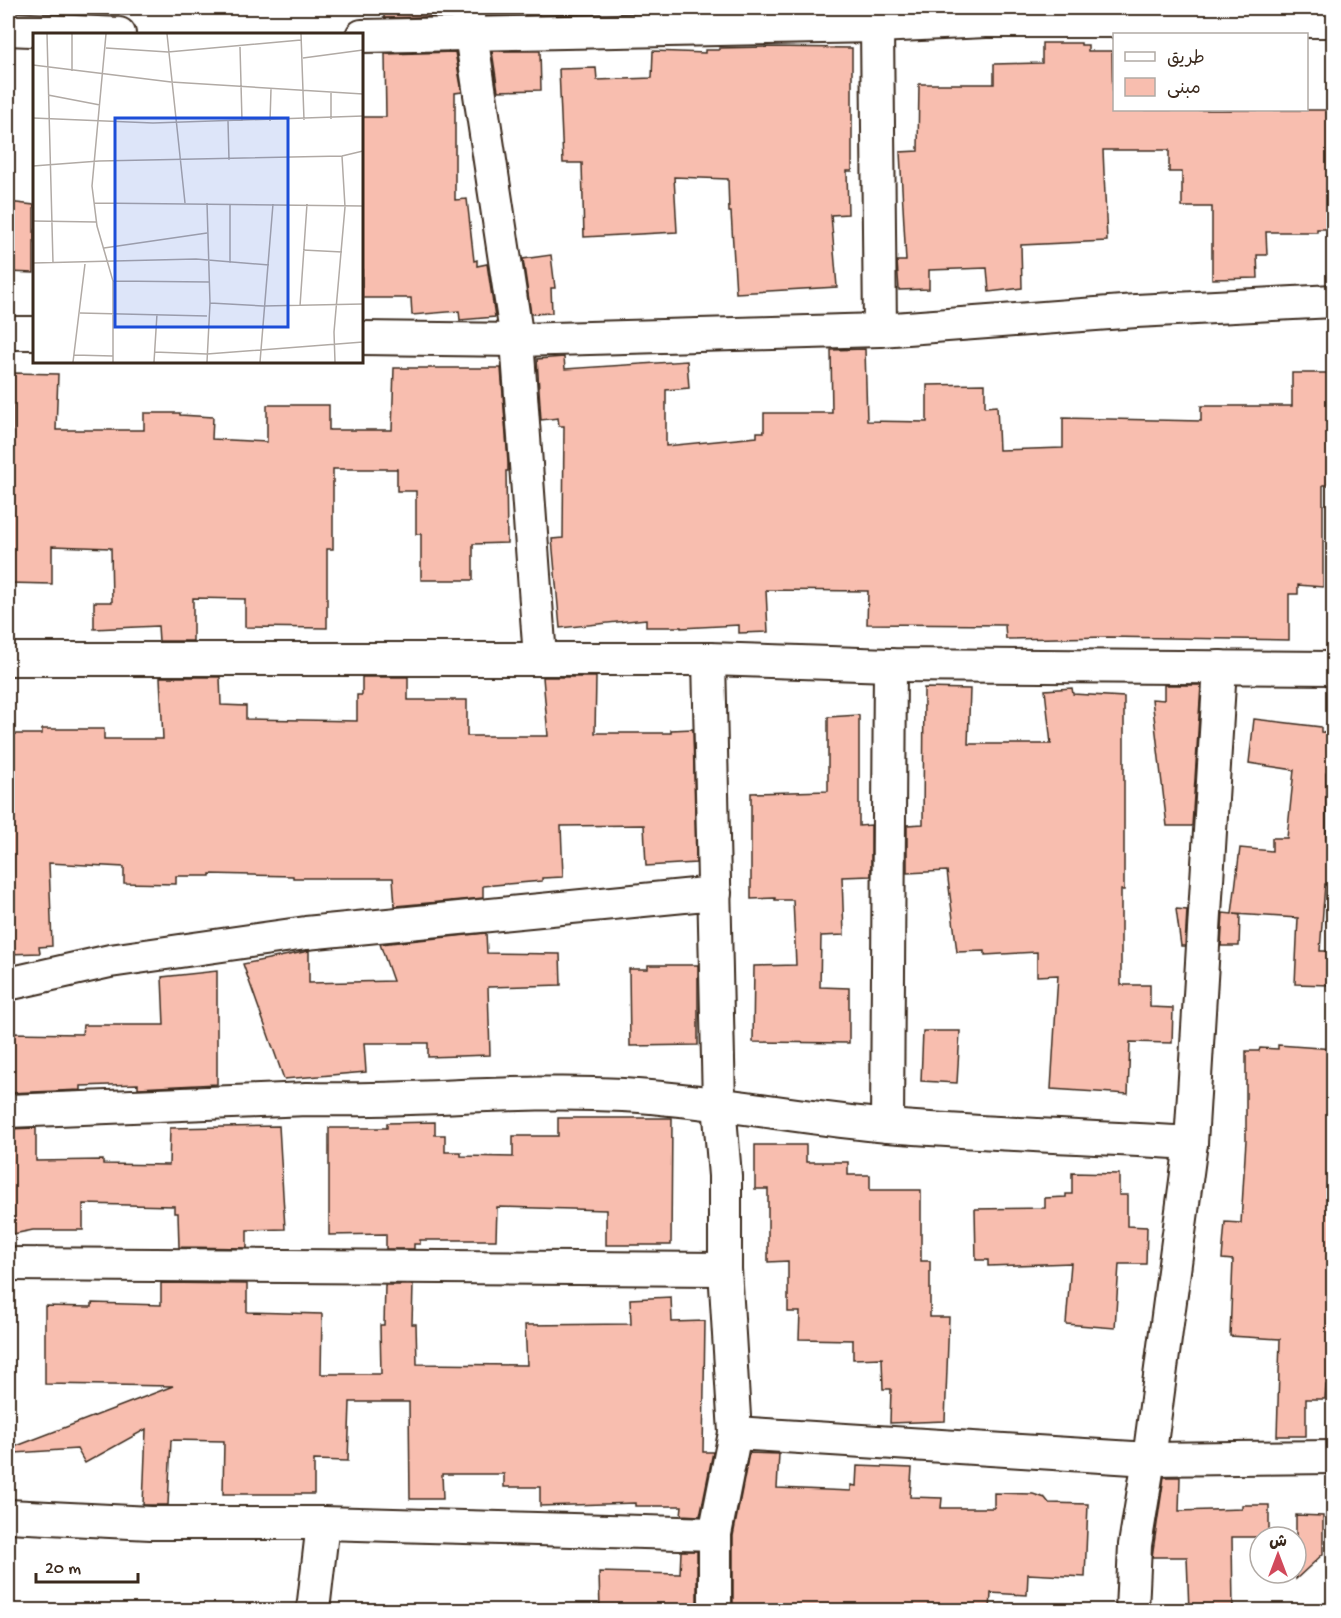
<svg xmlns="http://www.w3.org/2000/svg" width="1341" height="1618" font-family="'Gochi Hand','Playpen Sans Arabic',sans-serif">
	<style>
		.building { fill: #f8beaf; stroke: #3b2a1e; stroke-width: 1.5 }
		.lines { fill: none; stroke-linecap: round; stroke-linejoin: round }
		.minor-casing { stroke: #3b2a1e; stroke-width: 36 }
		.minor { stroke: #fff; stroke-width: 32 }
		.inset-road { fill: none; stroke: #b1aaa5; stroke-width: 1.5 }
		.view { fill: #1d4ed8; fill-opacity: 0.15; stroke: #1d4ed8; stroke-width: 3 }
		.inset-edge { fill: none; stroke: #3b2a1e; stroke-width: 3 }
	</style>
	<rect width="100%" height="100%" fill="#fff"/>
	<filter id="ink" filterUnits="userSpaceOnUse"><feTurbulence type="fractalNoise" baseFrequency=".0167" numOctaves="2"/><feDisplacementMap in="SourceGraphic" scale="12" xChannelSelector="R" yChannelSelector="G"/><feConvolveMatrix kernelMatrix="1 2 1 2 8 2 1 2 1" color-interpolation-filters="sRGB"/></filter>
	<g filter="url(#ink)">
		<!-- building -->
		<g class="building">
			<polygon points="384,8 449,8 450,16 384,18"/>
			<polygon points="485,8 539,8 539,15 486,16"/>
			<polygon points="1042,43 1081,43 1081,45 1088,45 1088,51 1112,51 1113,110 1331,110 1331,151 1334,151 1334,229 1317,229 1317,232 1266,232 1267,255 1257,255 1258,278 1212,279 1212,207 1182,207 1182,172 1169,172 1169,150 1103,150 1107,241 1021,245 1022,288 989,292 987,268 929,270 929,289 899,290 897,261 906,261 900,152 918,151 919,84 994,84 994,64 1042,63"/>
			<polygon points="766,47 852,48 852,171 847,171 848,214 831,215 837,287 736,293 731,212 729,212 728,179 674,177 677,232 584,237 582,163 563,163 559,69 596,68 597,80 652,78 653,51 705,53 705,50 719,50 719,48"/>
			<polygon points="492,51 540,51 541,90 498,91"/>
			<polygon points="455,52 462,92 455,93 455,200 467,199 474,261 477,260 477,266 487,264 495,317 460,320 459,311 412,315 411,298 362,298 362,117 386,117 385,54"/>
			<polygon points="8,202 34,205 34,273 8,272"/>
			<polygon points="551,255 555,288 551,288 552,313 531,314 523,259"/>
			<polygon points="865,349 867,421 927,422 927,385 985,384 985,407 997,406 999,450 1063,448 1063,418 1201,421 1201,406 1292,406 1292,373 1328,373 1330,485 1323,485 1323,587 1298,585 1298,594 1289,594 1289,640 1108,637 1006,639 1005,625 867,624 868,591 766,590 768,632 739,633 739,625 681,628 681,627 646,627 646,619 560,628 552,539 563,538 564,426 559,426 558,418 541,420 537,359 564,357 565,369 687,361 689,388 666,390 666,446 757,437 757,432 764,432 764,413 832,413 831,350"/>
			<polygon points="394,368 501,368 508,463 508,471 506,471 507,543 473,544 473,580 421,580 421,534 416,534 416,491 397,491 397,469 333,469 333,549 327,549 327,628 245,627 245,599 193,598 193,641 159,641 158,626 94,629 94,602 112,602 111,548 52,546 52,584 8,583 8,447 13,447 13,373 58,374 56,430 144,430 144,413 180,413 180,415 213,417 212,439 267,442 267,405 329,405 329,430 392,430"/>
			<polygon points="160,677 220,677 221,705 246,706 246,719 357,721 357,695 362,695 362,677 408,677 408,700 467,700 467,736 548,736 543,677 596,677 595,733 671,733 671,730 693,729 696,863 646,866 644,825 561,826 563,877 542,878 542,881 483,886 483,898 395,906 393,878 293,878 293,876 210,874 210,876 176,876 176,884 124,883 124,867 49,863 52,946 39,947 40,953 8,954 8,734 42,734 42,729 104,729 104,739 163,739"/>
			<polygon points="1164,685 1201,685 1192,826 1167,826 1152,699 1164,700"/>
			<polygon points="924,688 970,689 968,744 1051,744 1045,690 1072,688 1073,694 1124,697 1124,890 1121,890 1121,985 1150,985 1150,1007 1173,1008 1172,1043 1130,1042 1128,1094 1051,1089 1058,975 1037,976 1037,952 985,955 985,951 957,952 947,871 907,873 907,825 923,824"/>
			<polygon points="859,715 859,826 871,825 871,876 842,877 844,935 821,936 820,987 849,988 849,1043 753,1042 754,966 796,965 793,900 775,900 775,898 751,899 751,793 828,791 828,717"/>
			<polygon points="1254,719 1321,727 1321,732 1334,733 1334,774 1326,773 1326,840 1334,841 1334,885 1325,884 1320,951 1332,951 1330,985 1295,984 1298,918 1234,914 1240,915 1239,946 1221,946 1223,913 1232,914 1240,848 1272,851 1272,838 1287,838 1294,770 1249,763"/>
			<polygon points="1176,909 1187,910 1185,946 1181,946"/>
			<polygon points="486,933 487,953 560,954 561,985 488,987 490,1055 428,1057 428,1043 364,1043 366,1072 284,1079 243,964 309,951 309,983 393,981 380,944"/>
			<polygon points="648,965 698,965 698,1045 630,1046 629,969 648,969"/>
			<polygon points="217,971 217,1084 138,1088 138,1084 81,1086 81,1090 8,1093 8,1033 82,1034 83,1025 164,1025 162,977"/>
			<polygon points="923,1031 960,1031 957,1083 921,1081"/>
			<polygon points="1278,1045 1334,1049 1334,1386 1326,1385 1325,1399 1306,1399 1306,1436 1277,1436 1280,1339 1230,1336 1233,1260 1222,1259 1225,1222 1241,1223 1246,1140 1246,1051 1259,1051 1260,1048 1278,1049"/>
			<polygon points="558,1118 672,1118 671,1245 606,1245 606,1210 497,1207 496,1240 420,1240 420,1244 414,1244 414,1249 386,1249 386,1234 329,1235 329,1128 387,1128 387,1123 435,1122 435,1135 445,1135 445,1152 461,1152 461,1156 513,1157 513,1136 558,1136"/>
			<polygon points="279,1126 285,1229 247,1230 247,1248 179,1247 178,1213 174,1213 174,1206 83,1204 83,1230 33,1230 8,1235 8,1129 36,1128 36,1161 103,1160 103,1164 169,1165 170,1128"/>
			<polygon points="755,1145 806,1145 806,1162 848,1162 848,1175 870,1175 870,1190 921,1190 921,1261 930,1261 930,1317 949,1317 945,1421 890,1423 891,1389 883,1389 882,1358 853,1359 853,1340 799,1339 800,1312 788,1312 788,1261 768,1262 768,1189 755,1189"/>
			<polygon points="1072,1173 1119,1174 1119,1195 1127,1195 1127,1226 1147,1227 1146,1264 1119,1264 1115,1328 1066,1324 1071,1263 988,1266 988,1260 976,1260 975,1209 1045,1208 1045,1198 1066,1197 1066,1194 1072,1194"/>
			<polygon points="161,1283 247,1284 247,1312 322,1314 321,1374 381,1374 380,1325 384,1325 385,1285 413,1285 412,1324 416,1324 417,1364 527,1365 525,1325 631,1324 630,1299 671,1297 672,1322 705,1321 703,1452 713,1452 700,1516 681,1515 682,1506 635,1506 635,1503 540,1506 540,1487 504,1487 504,1474 442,1474 443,1499 410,1499 409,1402 350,1402 348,1461 314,1460 314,1494 223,1494 224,1441 171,1440 168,1505 143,1505 146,1429 85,1463 77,1449 15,1453 14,1447 173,1386 45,1384 45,1306 92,1307 92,1303 161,1305"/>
			<polygon points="749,1453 779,1454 777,1488 851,1491 851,1485 856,1486 857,1466 912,1468 910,1497 942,1498 941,1508 994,1508 994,1493 1033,1494 1045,1498 1049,1503 1088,1504 1085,1577 1028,1574 1027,1595 991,1593 990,1611 733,1611 733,1536"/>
			<polygon points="1164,1477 1180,1477 1179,1511 1242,1509 1242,1505 1269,1505 1269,1537 1232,1537 1233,1611 1189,1611 1187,1557 1152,1557"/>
			<polygon points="1296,1515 1323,1516 1323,1554 1296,1579"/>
			<polygon points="681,1551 697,1551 697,1611 600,1611 599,1572 680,1574"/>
		</g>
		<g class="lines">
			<defs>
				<g id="minor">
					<polyline points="467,8 517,340 540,658"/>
					<polyline points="877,26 880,330"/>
					<polyline points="8,29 119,34"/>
					<polyline points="362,36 877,26 986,21 1334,21"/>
					<polyline points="8,333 34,333"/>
					<polyline points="362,338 517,340 880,330 1136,311 1334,301"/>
					<polyline points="8,659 709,659 890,665 1334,668"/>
					<polyline points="709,659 719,1104 725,1176 725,1269 735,1433 715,1534 715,1610"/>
					<polyline points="8,984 110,961 306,933 715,893"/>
					<path d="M8 1111 307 1099C412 1102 518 1089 623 1095 712 1100 800 1118 888 1126 989 1134 1090 1137 1191 1143"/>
					<polyline points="887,1126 890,665"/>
					<polyline points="8,1264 725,1269"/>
					<polyline points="735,1433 1149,1459 1334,1457"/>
					<polyline points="8,1516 151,1523 323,1523 715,1534"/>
					<polyline points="313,1610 323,1523"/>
					<polyline points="1132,1610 1135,1545 1149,1459 1191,1143 1220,667"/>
				</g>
			</defs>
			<!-- minor casing -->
			<use href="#minor" class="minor-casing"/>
			<!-- minor -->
			<use href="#minor" class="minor"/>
		</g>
	</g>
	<!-- overview -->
	<g transform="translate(33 33)">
		<rect width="330" height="330" fill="#fff"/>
		<path class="inset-road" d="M14 1 20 230M39 1V38M73 1 59 153 64 193 80 248V329M134 1 152 170M268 1 271 87M207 14 209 88M73 15 135 19 268 7M270 25 330 17M0 32 138 49 330 61M298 60V86M15 62 67 72M0 85 120 90 330 83M195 88 196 127M237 88 238 56M0 133 66 128 309 123 330 118M61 170 330 173M174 170 177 270 174 329M0 188 63 189M71 215 174 200M270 217 309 219M0 230 163 226 236 232M197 230V171M80 248 176 249M177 270 230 273 330 271M267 273 274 171M47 280 174 283M121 319 174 321 330 309M41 322 80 323M40 329 52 231M121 329 124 281M227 329 240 171M302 329 301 299 312 174 309 123"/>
		<path class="view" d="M82 85H255V294H82Z"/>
		<rect width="330" height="330" class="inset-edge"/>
	</g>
	<!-- margin -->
	<rect width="1341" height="1618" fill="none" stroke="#fff" stroke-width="30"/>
	<rect x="15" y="15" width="1311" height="1588" fill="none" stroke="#3b2a1e" stroke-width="2" filter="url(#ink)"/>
	<!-- legend -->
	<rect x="1113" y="33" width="195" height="78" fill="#ffffff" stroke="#b1aaa5" stroke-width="1.5"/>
	<rect x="1125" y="52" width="30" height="9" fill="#ffffff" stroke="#b1aaa5" stroke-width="1.5"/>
	<text x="1167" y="63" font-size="18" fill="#3b2a1e">طريق</text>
	<rect x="1125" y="78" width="30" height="18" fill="#f8beaf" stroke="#b1aaa5" stroke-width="1.5"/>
	<text x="1167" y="93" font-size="18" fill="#3b2a1e">مبنى</text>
	<!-- north arrow -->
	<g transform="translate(1278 1555)"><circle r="28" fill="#ffffff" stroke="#b1aaa5" stroke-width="1.5"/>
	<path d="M0-4.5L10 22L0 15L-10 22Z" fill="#d1495b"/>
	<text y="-9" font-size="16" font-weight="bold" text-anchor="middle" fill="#3b2a1e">ش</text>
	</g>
	<!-- scale -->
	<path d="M36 1573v9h102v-9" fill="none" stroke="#3b2a1e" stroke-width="3"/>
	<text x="45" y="1573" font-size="18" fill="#3b2a1e" stroke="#ffffff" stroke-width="4.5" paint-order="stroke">20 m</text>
</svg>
